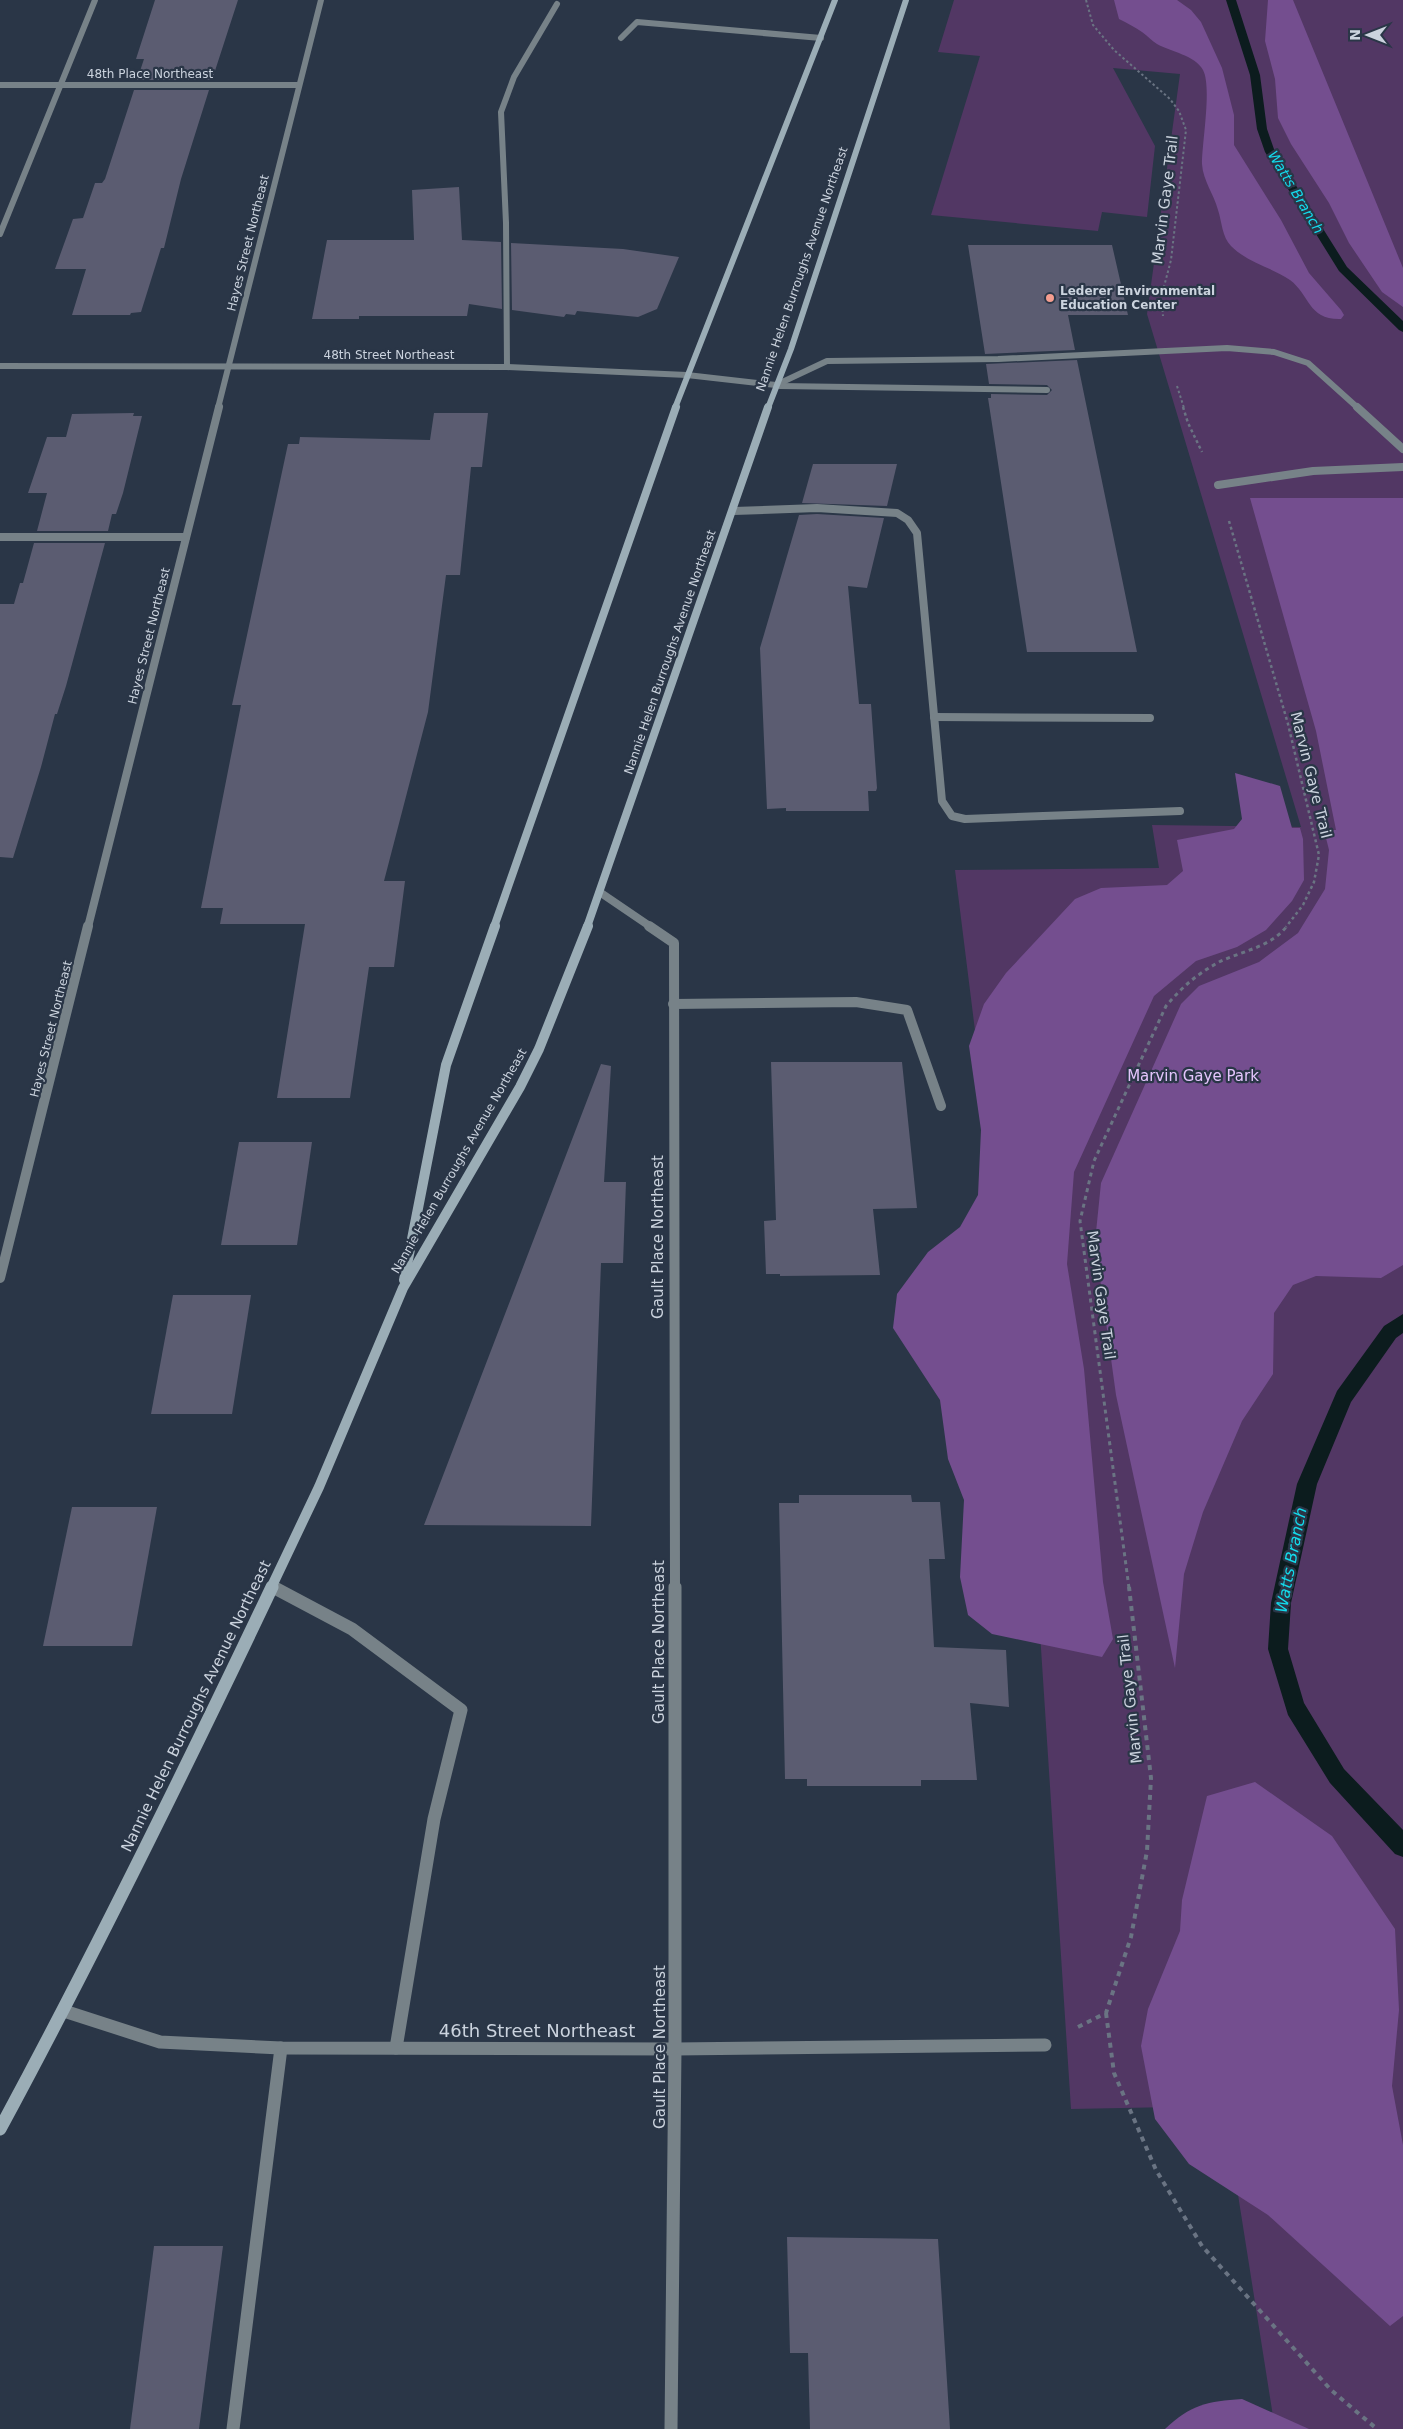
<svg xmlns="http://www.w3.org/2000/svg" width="1403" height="2429" font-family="'DejaVu Sans',sans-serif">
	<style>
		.green { fill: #523764 }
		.forest { fill: #744e8f }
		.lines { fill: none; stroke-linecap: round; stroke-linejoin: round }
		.stream { fill: #0c1c1e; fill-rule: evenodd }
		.building { fill: #5b5c71 }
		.path-far3 { stroke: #6a7483; stroke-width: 2; stroke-dasharray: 2.5 2.5; stroke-linecap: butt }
		.path-far2 { stroke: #6a7483; stroke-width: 2.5; stroke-dasharray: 3 3; stroke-linecap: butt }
		.path-far1 { stroke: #6a7483; stroke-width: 3; stroke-dasharray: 4 4; stroke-linecap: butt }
		.path { stroke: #6a7483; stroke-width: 4; stroke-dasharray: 5 5; stroke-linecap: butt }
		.lane-far3 { stroke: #778288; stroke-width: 6 }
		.lane-far2 { stroke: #778288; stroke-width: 8 }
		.lane-far1 { stroke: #778288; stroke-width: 10 }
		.lane { stroke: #778288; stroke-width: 13 }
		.street-far3 { stroke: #778288; stroke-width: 6 }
		.street-far2 { stroke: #778288; stroke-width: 8 }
		.street-far1 { stroke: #778288; stroke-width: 10 }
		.street { stroke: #778288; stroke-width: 13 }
		.secondary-far3 { stroke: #9badb6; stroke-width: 6 }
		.secondary-far2 { stroke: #9badb6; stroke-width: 8 }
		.secondary-far1 { stroke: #9badb6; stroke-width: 10 }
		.secondary { stroke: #9badb6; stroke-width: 13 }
		.poi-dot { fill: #f59d8f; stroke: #2a3647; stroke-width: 2 }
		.labels { text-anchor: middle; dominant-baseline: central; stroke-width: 4.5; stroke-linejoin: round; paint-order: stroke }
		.far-street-label { font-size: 12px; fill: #cbd3de; stroke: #2a3647 }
		.far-poi-label { font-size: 12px; font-weight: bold; fill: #cbd3de; stroke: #2a3647; text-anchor: start }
		.far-water-label { font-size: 14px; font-style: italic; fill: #13dced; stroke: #2a3647 }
		.street-label { font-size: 15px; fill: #cbd3de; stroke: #2a3647 }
		.park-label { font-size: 15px; fill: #e4c5fd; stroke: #2a3647 }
		.water-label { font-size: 16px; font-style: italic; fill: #13dced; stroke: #2a3647 }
		.near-street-label { font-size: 18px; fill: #cbd3de; stroke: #2a3647 }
	</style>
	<rect width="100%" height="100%" fill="#2a3647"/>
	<!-- green -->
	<polygon class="green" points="954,0 1403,0 1403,2429 1275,2429 1224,2106 1071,2109 1029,1464 955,870 1159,868 1152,825 1301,827 1147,314 1180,74 1113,68 1155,146 1147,217 1102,212 1098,231 931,215 980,56 938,52"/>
	<!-- forest -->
	<g class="forest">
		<path d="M1114 0H1177L1191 10 1201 22 1222 68 1234 115V145L1281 220 1309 273 1341 310 1344 315 1341 319C1308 320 1310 295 1290 280 1271 267 1248 263 1231 246 1222 237 1222 222 1218 210 1214 194 1203 181 1202 164 1202 142 1212 87 1203 70 1195 55 1171 52 1157 44 1152 41 1148 36 1142 32 1135 27 1127 23 1119 19Z"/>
		<polygon points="1268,0 1293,0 1403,268 1403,307 1382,292 1349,243 1329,203 1291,144 1278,118 1275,79 1265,41"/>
		<polygon points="1250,498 1403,498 1403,1265 1381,1278 1316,1276 1293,1285 1274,1313 1273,1374 1242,1421 1203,1512 1184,1574 1175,1668 1116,1395 1095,1242 1101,1183 1181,1004 1199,986 1259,962 1298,933 1325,889 1329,850 1324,830 1336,830 1316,731"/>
		<polygon points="1235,773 1280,786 1292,828 1300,828 1303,839 1304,880 1292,901 1266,930 1237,947 1196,961 1154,996 1074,1172 1067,1264 1084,1369 1103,1582 1113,1639 1102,1657 992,1634 968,1615 960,1577 964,1500 948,1459 940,1400 893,1328 897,1294 928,1252 960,1227 978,1195 981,1130 969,1046 984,1004 1006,973 1075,899 1101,888 1167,885 1183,871 1177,840 1234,829 1242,819"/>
		<polygon points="1255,1782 1332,1836 1395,1929 1399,2010 1392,2086 1403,2145 1403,2316 1390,2326 1268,2215 1189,2164 1155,2119 1141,2046 1148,2009 1180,1931 1182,1900 1207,1796"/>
		<path d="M1242 2399 1309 2429H1165C1190 2405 1208 2401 1242 2399Z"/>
	</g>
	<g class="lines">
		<!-- stream -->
		<g class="stream">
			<polygon points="1226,0 1236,0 1260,75 1267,129 1275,152 1347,267 1403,321 1403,332 1399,330 1339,271 1265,152 1257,129 1250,75"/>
			<polygon points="1403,1314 1403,1333 1396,1338 1351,1402 1317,1484 1291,1603 1288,1649 1304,1703 1344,1769 1403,1830 1403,1857 1395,1854 1330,1783 1288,1715 1268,1649 1271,1603 1297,1484 1337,1391 1384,1326"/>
		</g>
	</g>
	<!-- building -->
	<g class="building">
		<polygon points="155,0 238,0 212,80 137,80 144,59 136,59"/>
		<polygon points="134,90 209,90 181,179 164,248 161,248 141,312 131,313 130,315 72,315 86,269 55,269 73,219 83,218 95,183 102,183 105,179"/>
		<polygon points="459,187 462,240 501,242 502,309 469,304 467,316 359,316 359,319 312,319 327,240 414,240 412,190"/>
		<polygon points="511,243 623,249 679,257 657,309 638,317 577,311 575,315 566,314 564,317 512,310"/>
		<polygon points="968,245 1112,245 1128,315 1068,315 1075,350 985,354"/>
		<polygon points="1077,360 1118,559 1137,652 1027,652 988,398 991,398 991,394 1047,395 1052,390 1047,385 989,384 986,364"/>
		<polygon points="134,413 133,416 142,416 123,493 116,514 112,514 108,531 37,531 47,493 28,493 47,437 66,437 72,414"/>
		<polygon points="434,413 488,413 482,467 471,467 460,575 446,575 428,712 384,881 405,881 394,967 369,967 350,1098 277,1098 305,924 220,924 223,908 201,908 241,705 232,705 288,444 299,444 300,437 430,440"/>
		<polygon points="813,464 897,464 887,506 802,503"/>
		<polygon points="817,514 884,518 867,588 848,586 859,704 871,704 877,788 876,791 868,791 869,811 786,811 786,808 767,809 760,648 799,515"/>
		<polygon points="34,543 105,543 66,686 57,714 55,714 41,767 13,858 0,857 0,604 14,604 20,583 23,583"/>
		<polygon points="771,1062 902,1062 917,1208 873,1209 880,1275 780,1276 780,1274 766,1274 764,1221 776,1220"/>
		<polygon points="601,1064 611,1066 604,1182 626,1182 623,1263 601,1263 591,1526 424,1525"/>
		<polygon points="239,1142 312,1142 297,1245 221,1245"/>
		<polygon points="173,1295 251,1295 232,1414 151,1414"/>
		<polygon points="799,1495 911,1495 912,1502 940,1502 945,1559 929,1559 934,1647 1006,1650 1009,1707 970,1703 977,1780 921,1780 921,1786 807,1786 807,1779 785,1779 779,1503 799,1503"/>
		<polygon points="72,1507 157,1507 132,1646 43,1646"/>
		<polygon points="787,2237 938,2239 950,2429 810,2429 808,2353 790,2353"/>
		<polygon points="154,2246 223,2246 199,2429 130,2429"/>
	</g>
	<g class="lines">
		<!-- path-far3 -->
		<g class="path-far3">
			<polyline points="1086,0 1093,25 1114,50 1170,99 1179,111 1186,130 1171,260 1161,298 1163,316"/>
			<polyline points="1177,386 1184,408"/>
		</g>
		<!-- path-far2 -->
		<g class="path-far2">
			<polyline points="1183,407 1188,423 1202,452"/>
			<polyline points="1229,521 1288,724 1319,855 1314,882 1303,905 1286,927"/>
		</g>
		<!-- path-far1 -->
		<path class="path-far1" d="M1129 1588 1080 1221 1094 1161 1166 1006C1183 986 1196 975 1219 962 1242 951 1271 947 1287 926"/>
		<!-- path -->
		<g class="path">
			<polyline points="1106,2013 1114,2073 1156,2170 1202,2246 1331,2390 1377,2429"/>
			<polyline points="1078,2027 1106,2013 1131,1937 1147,1851 1151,1778 1129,1587"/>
		</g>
		<!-- lane-far3 -->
		<g class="lane-far3">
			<polyline points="621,38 637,22 821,38"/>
			<polyline points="0,234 95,0"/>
			<polyline points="507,367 506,223 501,112 514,77 557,4"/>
			<polyline points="776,385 827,361 998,359 1227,348 1274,352 1308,363 1358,408"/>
			<polyline points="780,386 1047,390"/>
		</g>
		<!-- lane-far2 -->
		<g class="lane-far2">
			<polyline points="1357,407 1403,449"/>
			<polyline points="734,511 817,508 897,513 908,520 917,533 942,801 952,816 965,819 1180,811"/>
			<polyline points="0,537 186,537"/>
			<polyline points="934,717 1150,718"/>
		</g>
		<!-- lane-far1 -->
		<g class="lane-far1">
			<polyline points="673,1004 856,1002 907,1010 941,1106"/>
			<polyline points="271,1586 275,1588"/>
		</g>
		<!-- lane -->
		<g class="lane">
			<polyline points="273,1587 352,1629 461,1710 434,1819 396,2048"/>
			<polyline points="233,2429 281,2048"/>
		</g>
		<!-- street-far3 -->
		<g class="street-far3">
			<polyline points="0,85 299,85"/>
			<polyline points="0,366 507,367 687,375 776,385"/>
			<polyline points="218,408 321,0"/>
		</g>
		<!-- street-far2 -->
		<g class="street-far2">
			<polyline points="1218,485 1313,471 1403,467"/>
			<polyline points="601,893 651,927"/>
			<polyline points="88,927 219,407"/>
		</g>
		<!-- street-far1 -->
		<g class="street-far1">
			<polyline points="649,926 674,943 675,1588"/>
			<polyline points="0,1278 88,926"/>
		</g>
		<!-- street -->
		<g class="street">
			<polyline points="64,2011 160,2042 281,2048 675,2049 1045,2045"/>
			<polyline points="671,2429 675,2049 675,1587"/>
		</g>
		<!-- secondary-far3 -->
		<g class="secondary-far3">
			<polyline points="675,408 835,0"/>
			<polyline points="768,408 791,349 906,0"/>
		</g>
		<!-- secondary-far2 -->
		<g class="secondary-far2">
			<polyline points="494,927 676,407"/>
			<polyline points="587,927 768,407"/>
		</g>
		<!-- secondary-far1 -->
		<g class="secondary-far1">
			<polyline points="404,1280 446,1065 495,926"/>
			<polyline points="271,1588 319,1487 403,1288 520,1087 539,1049 588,926"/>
		</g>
		<!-- secondary -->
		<path class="secondary" d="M0 2129C96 1951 185 1770 272 1587"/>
	</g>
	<!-- markers -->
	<circle class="poi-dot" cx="1050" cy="298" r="5"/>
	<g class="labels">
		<!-- far-street labels -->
		<g class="far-street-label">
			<text x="150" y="74">48th Place Northeast</text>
			<text transform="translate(248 243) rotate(-76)">Hayes Street Northeast</text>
			<text transform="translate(802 269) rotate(-71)">Nannie Helen Burroughs Avenue Northeast</text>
			<text x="389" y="355">48th Street Northeast</text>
			<text transform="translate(149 636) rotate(-76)">Hayes Street Northeast</text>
			<text transform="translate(670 652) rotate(-71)">Nannie Helen Burroughs Avenue Northeast</text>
			<text transform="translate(51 1029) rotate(-76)">Hayes Street Northeast</text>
			<text transform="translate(459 1161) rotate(-60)">Nannie Helen Burroughs Avenue Northeast</text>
		</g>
		<!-- far-poi labels -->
		<g class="far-poi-label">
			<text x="1060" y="291">Lederer Environmental<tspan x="1060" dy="14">Education Center</tspan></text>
		</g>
		<!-- far-water labels -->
		<g class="far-water-label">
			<text transform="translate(1296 192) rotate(59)">Watts Branch</text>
		</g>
		<!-- street labels -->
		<g class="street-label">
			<text transform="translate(1165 200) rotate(-83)">Marvin Gaye Trail</text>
			<text transform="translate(1311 775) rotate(76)">Marvin Gaye Trail</text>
			<text transform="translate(658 1237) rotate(-90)">Gault Place Northeast</text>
			<text transform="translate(1101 1295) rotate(82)">Marvin Gaye Trail</text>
			<text transform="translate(659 1642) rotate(-90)">Gault Place Northeast</text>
			<text transform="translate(1130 1699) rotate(-96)">Marvin Gaye Trail</text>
			<text transform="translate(196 1706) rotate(-64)">Nannie Helen Burroughs Avenue Northeast</text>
			<text transform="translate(660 2047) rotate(-90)">Gault Place Northeast</text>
		</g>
		<!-- park labels -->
		<g class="park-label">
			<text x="1193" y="1076">Marvin Gaye Park</text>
		</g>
		<!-- water labels -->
		<g class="water-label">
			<text transform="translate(1291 1560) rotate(-79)">Watts Branch</text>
		</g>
		<!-- near-street labels -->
		<g class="near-street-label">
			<text x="537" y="2030">46th Street Northeast</text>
		</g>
	</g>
	<!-- north arrow -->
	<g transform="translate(1368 35) rotate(270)" stroke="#2a3647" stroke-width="4" paint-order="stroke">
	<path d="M0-4L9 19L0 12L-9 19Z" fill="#cbd3de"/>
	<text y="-8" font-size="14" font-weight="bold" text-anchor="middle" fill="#cbd3de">N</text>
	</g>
</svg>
